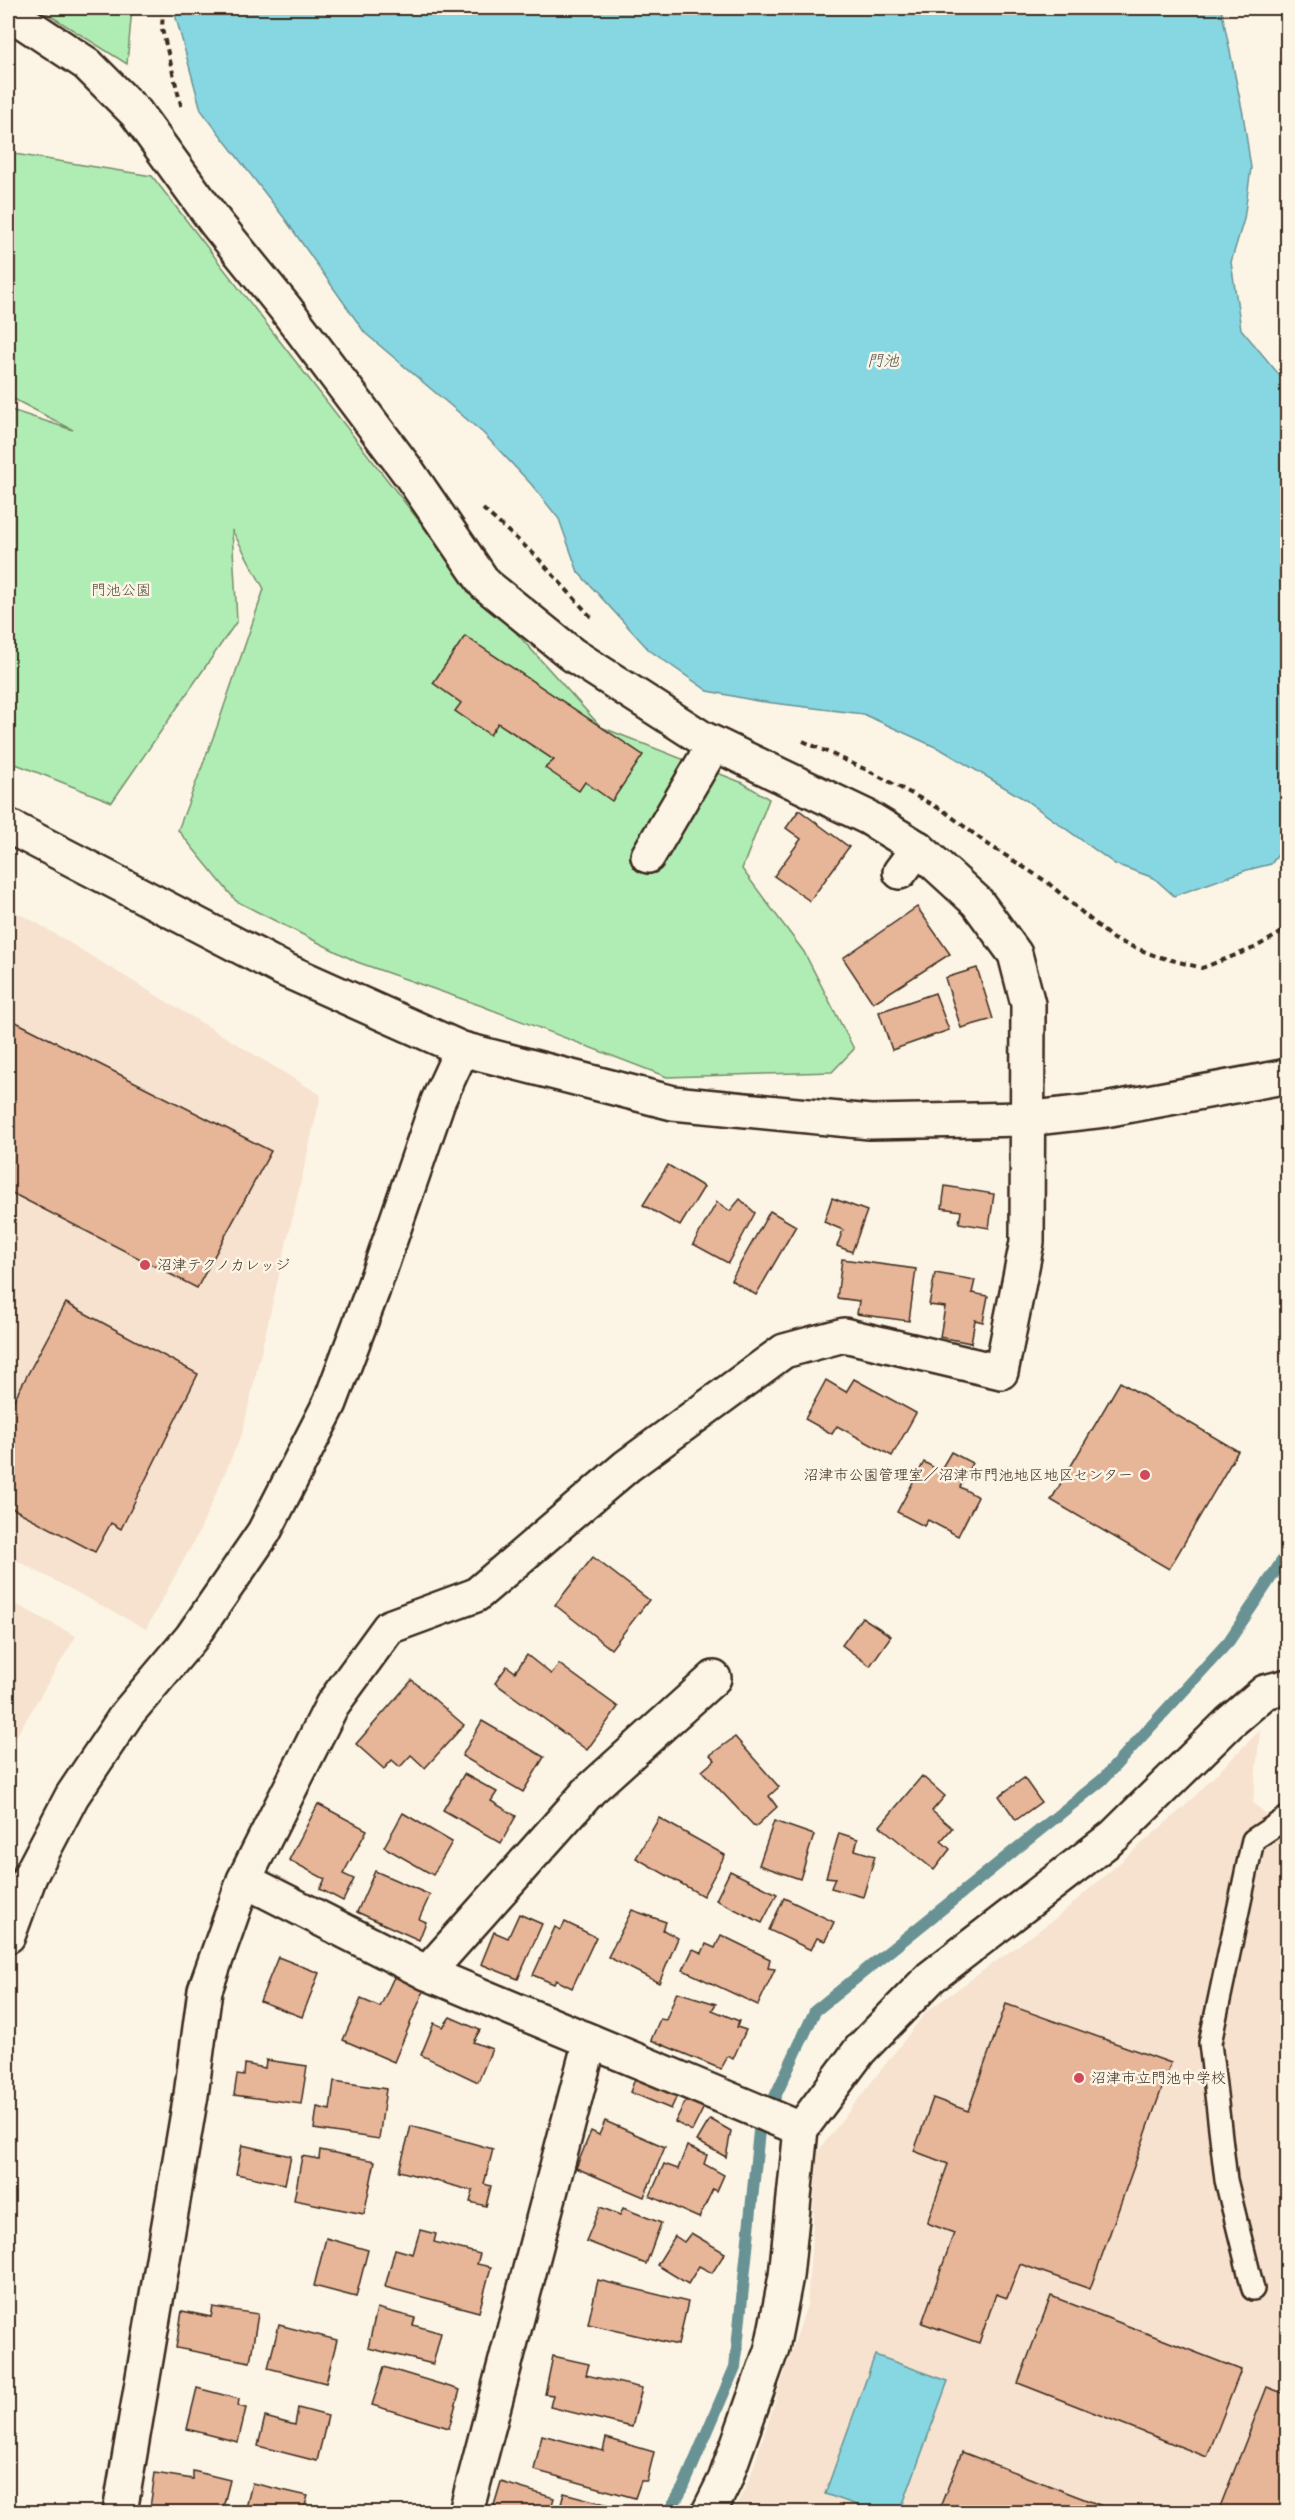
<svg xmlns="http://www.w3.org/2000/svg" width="1295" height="2520" font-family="Pangolin,'Klee One',sans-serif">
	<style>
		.built { fill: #f6e2ce }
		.green { fill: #b0edb4; stroke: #768c69; stroke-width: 1.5 }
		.water { fill: #87d7e2; stroke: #699294; stroke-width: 1.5 }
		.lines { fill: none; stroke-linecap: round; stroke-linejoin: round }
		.stream { stroke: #699294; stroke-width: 12 }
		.building { fill: #e7b598; stroke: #3b2a1e; stroke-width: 1.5 }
		.service-casing { stroke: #3b2a1e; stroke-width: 26 }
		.minor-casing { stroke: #3b2a1e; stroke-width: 38 }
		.tertiary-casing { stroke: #3b2a1e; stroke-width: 38 }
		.path { stroke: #3b2a1e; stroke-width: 4; stroke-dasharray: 6 4.5; stroke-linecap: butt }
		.service { stroke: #fcf5e5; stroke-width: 21 }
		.minor { stroke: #fcf5e5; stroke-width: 33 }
		.tertiary { stroke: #fcf5e5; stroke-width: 33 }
		.poi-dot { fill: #d1495b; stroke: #fcf5e5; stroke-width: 2 }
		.labels { text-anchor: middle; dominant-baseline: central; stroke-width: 5; stroke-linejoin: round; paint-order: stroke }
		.park-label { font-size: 15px; fill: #52513c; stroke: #fcf5e5 }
		.poi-label { font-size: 15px; fill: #3b2a1e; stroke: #fcf5e5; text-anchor: start }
		.water-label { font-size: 16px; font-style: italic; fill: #4e554f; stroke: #fcf5e5 }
	</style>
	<rect width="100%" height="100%" fill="#fcf5e5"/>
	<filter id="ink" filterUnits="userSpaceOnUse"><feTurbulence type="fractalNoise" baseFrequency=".0167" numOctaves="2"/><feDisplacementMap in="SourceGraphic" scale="12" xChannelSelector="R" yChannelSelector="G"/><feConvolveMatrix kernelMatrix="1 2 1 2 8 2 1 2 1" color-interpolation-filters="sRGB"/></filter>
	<g filter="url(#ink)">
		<!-- built -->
		<g class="built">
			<polygon points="8,908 35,922 321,1095 242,1434 200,1530 146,1629 8,1556"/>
			<polygon points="8,1600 76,1636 8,1750"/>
			<polygon points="1260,1730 1253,1803 1288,1832 1288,1976 1283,1999 1282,2143 1288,2173 1287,2512 733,2512 750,2477 807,2305 818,2151 926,2012 1056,1918 1184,1807"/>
		</g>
		<!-- green -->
		<g class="green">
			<polygon points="38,8 132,8 127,64"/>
			<polygon points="8,153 152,176 440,548 601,727 743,783 769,799 742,869 804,952 854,1049 832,1072 667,1077 482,1006 357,962 236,901 178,830 217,727 264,589 232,530 237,621 112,802 8,761 8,409 73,430 8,396"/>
		</g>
		<!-- water -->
		<g class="water">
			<polygon points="175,8 1221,8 1243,114 1251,168 1244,219 1231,262 1241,329 1287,384 1287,843 1271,864 1247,870 1174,896 1154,878 1115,864 1024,799 942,750 863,714 757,701 708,691 649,650 578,572 559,519 531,484 483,433 365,333 285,219 201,110 175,14"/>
			<polygon points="875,2355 948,2381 900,2512 877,2512 825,2494"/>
		</g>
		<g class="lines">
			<!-- stream -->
			<g class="stream">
				<polyline points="772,2103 815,2011 1102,1780 1229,1641 1288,1552"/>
				<polyline points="669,2512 683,2488 735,2367 759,2131"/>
			</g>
		</g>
		<!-- building -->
		<g class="building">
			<polygon points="465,636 643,755 612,801 585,782 579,791 545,768 554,760 498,723 490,735 455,711 461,703 433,683"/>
			<polygon points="799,810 849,847 810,901 774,876 801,839 786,828"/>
			<polygon points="917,907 950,954 873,1003 843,958"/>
			<polygon points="977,968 993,1019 961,1028 945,978"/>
			<polygon points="935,993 949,1030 892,1050 879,1012"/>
			<polygon points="8,1018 271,1151 197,1288 8,1191"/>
			<polygon points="668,1165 704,1187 680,1226 643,1205"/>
			<polygon points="945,1186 994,1194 989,1228 959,1223 961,1211 942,1208"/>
			<polygon points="832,1198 867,1211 852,1252 837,1246 843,1230 824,1222"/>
			<polygon points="740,1199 755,1213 728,1263 693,1244 717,1202 730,1211"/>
			<polygon points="770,1211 796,1226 756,1295 731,1280"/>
			<polygon points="842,1259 916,1269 909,1321 857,1314 859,1301 837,1298"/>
			<polygon points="935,1273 975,1280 972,1293 988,1296 983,1322 975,1320 971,1343 940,1337 945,1307 929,1305"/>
			<polygon points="66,1303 198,1374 121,1529 111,1523 95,1552 8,1506 8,1411"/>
			<polygon points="854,1379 916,1413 892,1456 837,1426 832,1434 805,1419 826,1380 846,1392"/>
			<polygon points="1120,1382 1238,1451 1169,1569 1051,1500"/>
			<polygon points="951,1452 972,1463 960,1487 978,1497 958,1536 928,1520 924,1526 897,1512 924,1462 940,1471"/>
			<polygon points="593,1557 649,1600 611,1649 555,1605"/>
			<polygon points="862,1617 891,1636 870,1666 842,1645"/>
			<polygon points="527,1655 551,1674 559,1664 618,1707 587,1750 495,1683 507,1666 515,1672"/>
			<polygon points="412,1680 464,1725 425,1768 411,1755 400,1767 392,1760 384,1769 356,1744"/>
			<polygon points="482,1721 544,1757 523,1792 462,1756"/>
			<polygon points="735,1737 779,1787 769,1796 777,1807 755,1827 702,1771 715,1760 710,1755"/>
			<polygon points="464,1774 497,1792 491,1801 516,1816 501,1843 443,1810"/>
			<polygon points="922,1776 945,1796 932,1811 952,1828 941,1841 950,1849 934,1870 880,1826"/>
			<polygon points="1024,1778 1041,1802 1016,1820 999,1796"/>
			<polygon points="318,1804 367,1830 343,1874 354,1879 343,1901 320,1889 325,1879 289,1860"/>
			<polygon points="403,1813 452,1842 433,1875 384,1847"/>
			<polygon points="659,1818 725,1855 703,1896 636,1858"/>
			<polygon points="774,1821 814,1835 800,1879 759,1865"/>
			<polygon points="839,1833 858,1839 855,1850 875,1856 863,1897 831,1888 835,1878 826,1877"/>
			<polygon points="375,1871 430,1895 419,1919 426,1922 419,1940 357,1912"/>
			<polygon points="730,1871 777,1894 762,1923 716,1900"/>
			<polygon points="784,1898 834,1922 825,1941 817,1938 811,1950 769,1930"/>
			<polygon points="632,1910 666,1922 663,1930 678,1938 659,1983 608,1957"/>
			<polygon points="519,1914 542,1924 518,1979 481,1964 494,1932 508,1938"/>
			<polygon points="565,1922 596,1937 572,1988 556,1980 554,1984 533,1975 555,1927 561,1930"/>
			<polygon points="721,1935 770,1959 768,1968 775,1969 758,2005 683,1970 693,1949 702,1953 706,1944 715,1948"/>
			<polygon points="278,1957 319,1973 302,2017 260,2001"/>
			<polygon points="395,1975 425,1988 394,2062 343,2040 361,1999 380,2007"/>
			<polygon points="677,1992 716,2004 712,2010 739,2021 737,2027 746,2030 733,2059 728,2056 721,2069 651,2040 660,2019 666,2020"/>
			<polygon points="1006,2004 1171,2063 1090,2289 1020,2264 1007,2298 996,2294 979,2343 922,2323 954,2233 927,2223 948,2164 914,2151 933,2098 968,2111"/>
			<polygon points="450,2017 480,2030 473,2042 492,2049 478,2082 421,2055 434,2023 443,2027"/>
			<polygon points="266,2060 307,2066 301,2104 234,2095 237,2075 244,2076 245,2064 265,2068"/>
			<polygon points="638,2071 680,2089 671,2109 630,2092"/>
			<polygon points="334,2081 386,2089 379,2139 314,2129 317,2107 330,2110"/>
			<polygon points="688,2096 705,2105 692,2131 675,2122"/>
			<polygon points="710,2119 731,2131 726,2157 697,2141"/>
			<polygon points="605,2121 665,2147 644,2197 576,2168 591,2131 599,2135"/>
			<polygon points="411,2126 493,2149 484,2184 491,2186 486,2206 470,2202 473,2191 399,2171"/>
			<polygon points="242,2145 291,2156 285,2184 236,2174"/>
			<polygon points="687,2146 707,2155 704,2164 724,2175 717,2191 713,2189 699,2218 650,2196 664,2164 678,2169"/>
			<polygon points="320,2150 375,2161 364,2214 294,2200 302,2156 319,2159"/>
			<polygon points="600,2207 620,2215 623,2208 661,2223 646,2264 586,2241"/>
			<polygon points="420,2230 436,2234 434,2242 480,2254 477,2264 491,2267 479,2312 385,2287 395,2249 413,2254"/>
			<polygon points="691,2233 725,2253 712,2273 699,2266 688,2284 657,2265 675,2236 684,2242"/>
			<polygon points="326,2238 368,2250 356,2297 314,2286"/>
			<polygon points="598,2280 688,2302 678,2345 588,2324"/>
			<polygon points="1051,2296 1241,2370 1207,2457 1018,2383"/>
			<polygon points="213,2307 258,2314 250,2362 176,2348 182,2311 211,2317"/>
			<polygon points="377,2308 415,2318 413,2325 441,2333 433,2364 368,2348"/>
			<polygon points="279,2325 337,2340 326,2383 268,2368"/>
			<polygon points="553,2356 589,2364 586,2375 642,2388 632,2427 550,2407 553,2395 545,2394"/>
			<polygon points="384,2367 460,2390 449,2428 372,2405"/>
			<polygon points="1267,2387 1288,2395 1288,2512 1218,2512"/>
			<polygon points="197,2388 239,2399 238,2406 246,2408 238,2442 187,2429"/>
			<polygon points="298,2408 328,2416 317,2461 258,2446 265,2417 295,2425"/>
			<polygon points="542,2435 603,2451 606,2438 654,2452 647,2481 641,2481 635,2498 534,2470"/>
			<polygon points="962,2452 1118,2512 938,2512"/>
			<polygon points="193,2471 230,2480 222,2512 170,2512 150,2508 155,2473 193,2479"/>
			<polygon points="501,2482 554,2498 550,2512 492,2512"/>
			<polygon points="252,2483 308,2496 303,2512 245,2512"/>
			<polygon points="564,2493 632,2511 632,2512 559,2512"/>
			<polygon points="360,2508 378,2512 359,2512"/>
		</g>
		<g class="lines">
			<defs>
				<polyline id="service" points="1253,2289 1226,2180 1210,2043 1253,1840 1288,1817"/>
				<g id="minor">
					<polyline points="8,12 87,64 136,113 216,223 285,308 409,473 485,584 573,655 702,738 867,817 918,848 977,902 1015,954 1028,1004 1027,1242 1001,1372 844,1335 784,1351 627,1466 476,1595 389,1627 332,1705 244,1880 205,1990 191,2095 120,2512"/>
					<polyline points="648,856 714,744"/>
					<polyline points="900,872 918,848"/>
					<polyline points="244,1880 427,1973 801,2129"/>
					<polyline points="427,1973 590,1790 714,1678"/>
					<polyline points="466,2512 590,2041"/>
					<polyline points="709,2512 725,2480 772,2348 786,2276 801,2129 860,2050 931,1977 1114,1836 1229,1723 1265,1692 1288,1686"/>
				</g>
				<g id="tertiary">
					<polyline points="8,826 283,969 462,1049 673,1103 870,1122 1026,1119 1105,1110 1288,1076"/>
					<polyline points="8,1936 30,1876 72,1796 127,1714 191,1638 264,1532 330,1403 372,1292 438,1101 462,1049"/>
				</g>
			</defs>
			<!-- service casing -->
			<use href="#service" class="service-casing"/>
			<!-- minor casing -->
			<use href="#minor" class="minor-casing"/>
			<!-- tertiary casing -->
			<use href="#tertiary" class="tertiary-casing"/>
			<!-- path -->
			<g class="path">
				<polyline points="163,8 162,29 182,109"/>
				<polyline points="483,509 536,556 592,618"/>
				<polyline points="803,741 869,771 944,811 986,843 1047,882 1113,939 1156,956 1202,968 1254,948 1288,929"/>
			</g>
			<!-- service -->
			<use href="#service" class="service"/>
			<!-- minor -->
			<use href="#minor" class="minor"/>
			<!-- tertiary -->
			<use href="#tertiary" class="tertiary"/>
		</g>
	</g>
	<!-- markers -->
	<g class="poi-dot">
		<circle cx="145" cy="1265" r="6"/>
		<circle cx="1145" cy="1475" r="6"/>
		<circle cx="1079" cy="2078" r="6"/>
	</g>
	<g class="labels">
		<!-- park labels -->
		<g class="park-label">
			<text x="121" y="590">門池公園</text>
		</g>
		<!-- poi labels -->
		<g class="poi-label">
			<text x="157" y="1265">沼津テクノカレッジ</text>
			<text x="1133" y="1475" text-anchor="end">沼津市公園管理室／沼津市門池地区地区センター</text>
			<text x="1091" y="2078">沼津市立門池中学校</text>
		</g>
		<!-- water labels -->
		<g class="water-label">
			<text x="883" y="361">門池</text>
		</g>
	</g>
	<!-- margin -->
	<rect width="1295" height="2520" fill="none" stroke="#fcf5e5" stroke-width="30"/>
	<rect x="15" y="15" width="1265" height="2490" fill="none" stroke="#3b2a1e" stroke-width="2" filter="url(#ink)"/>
</svg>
